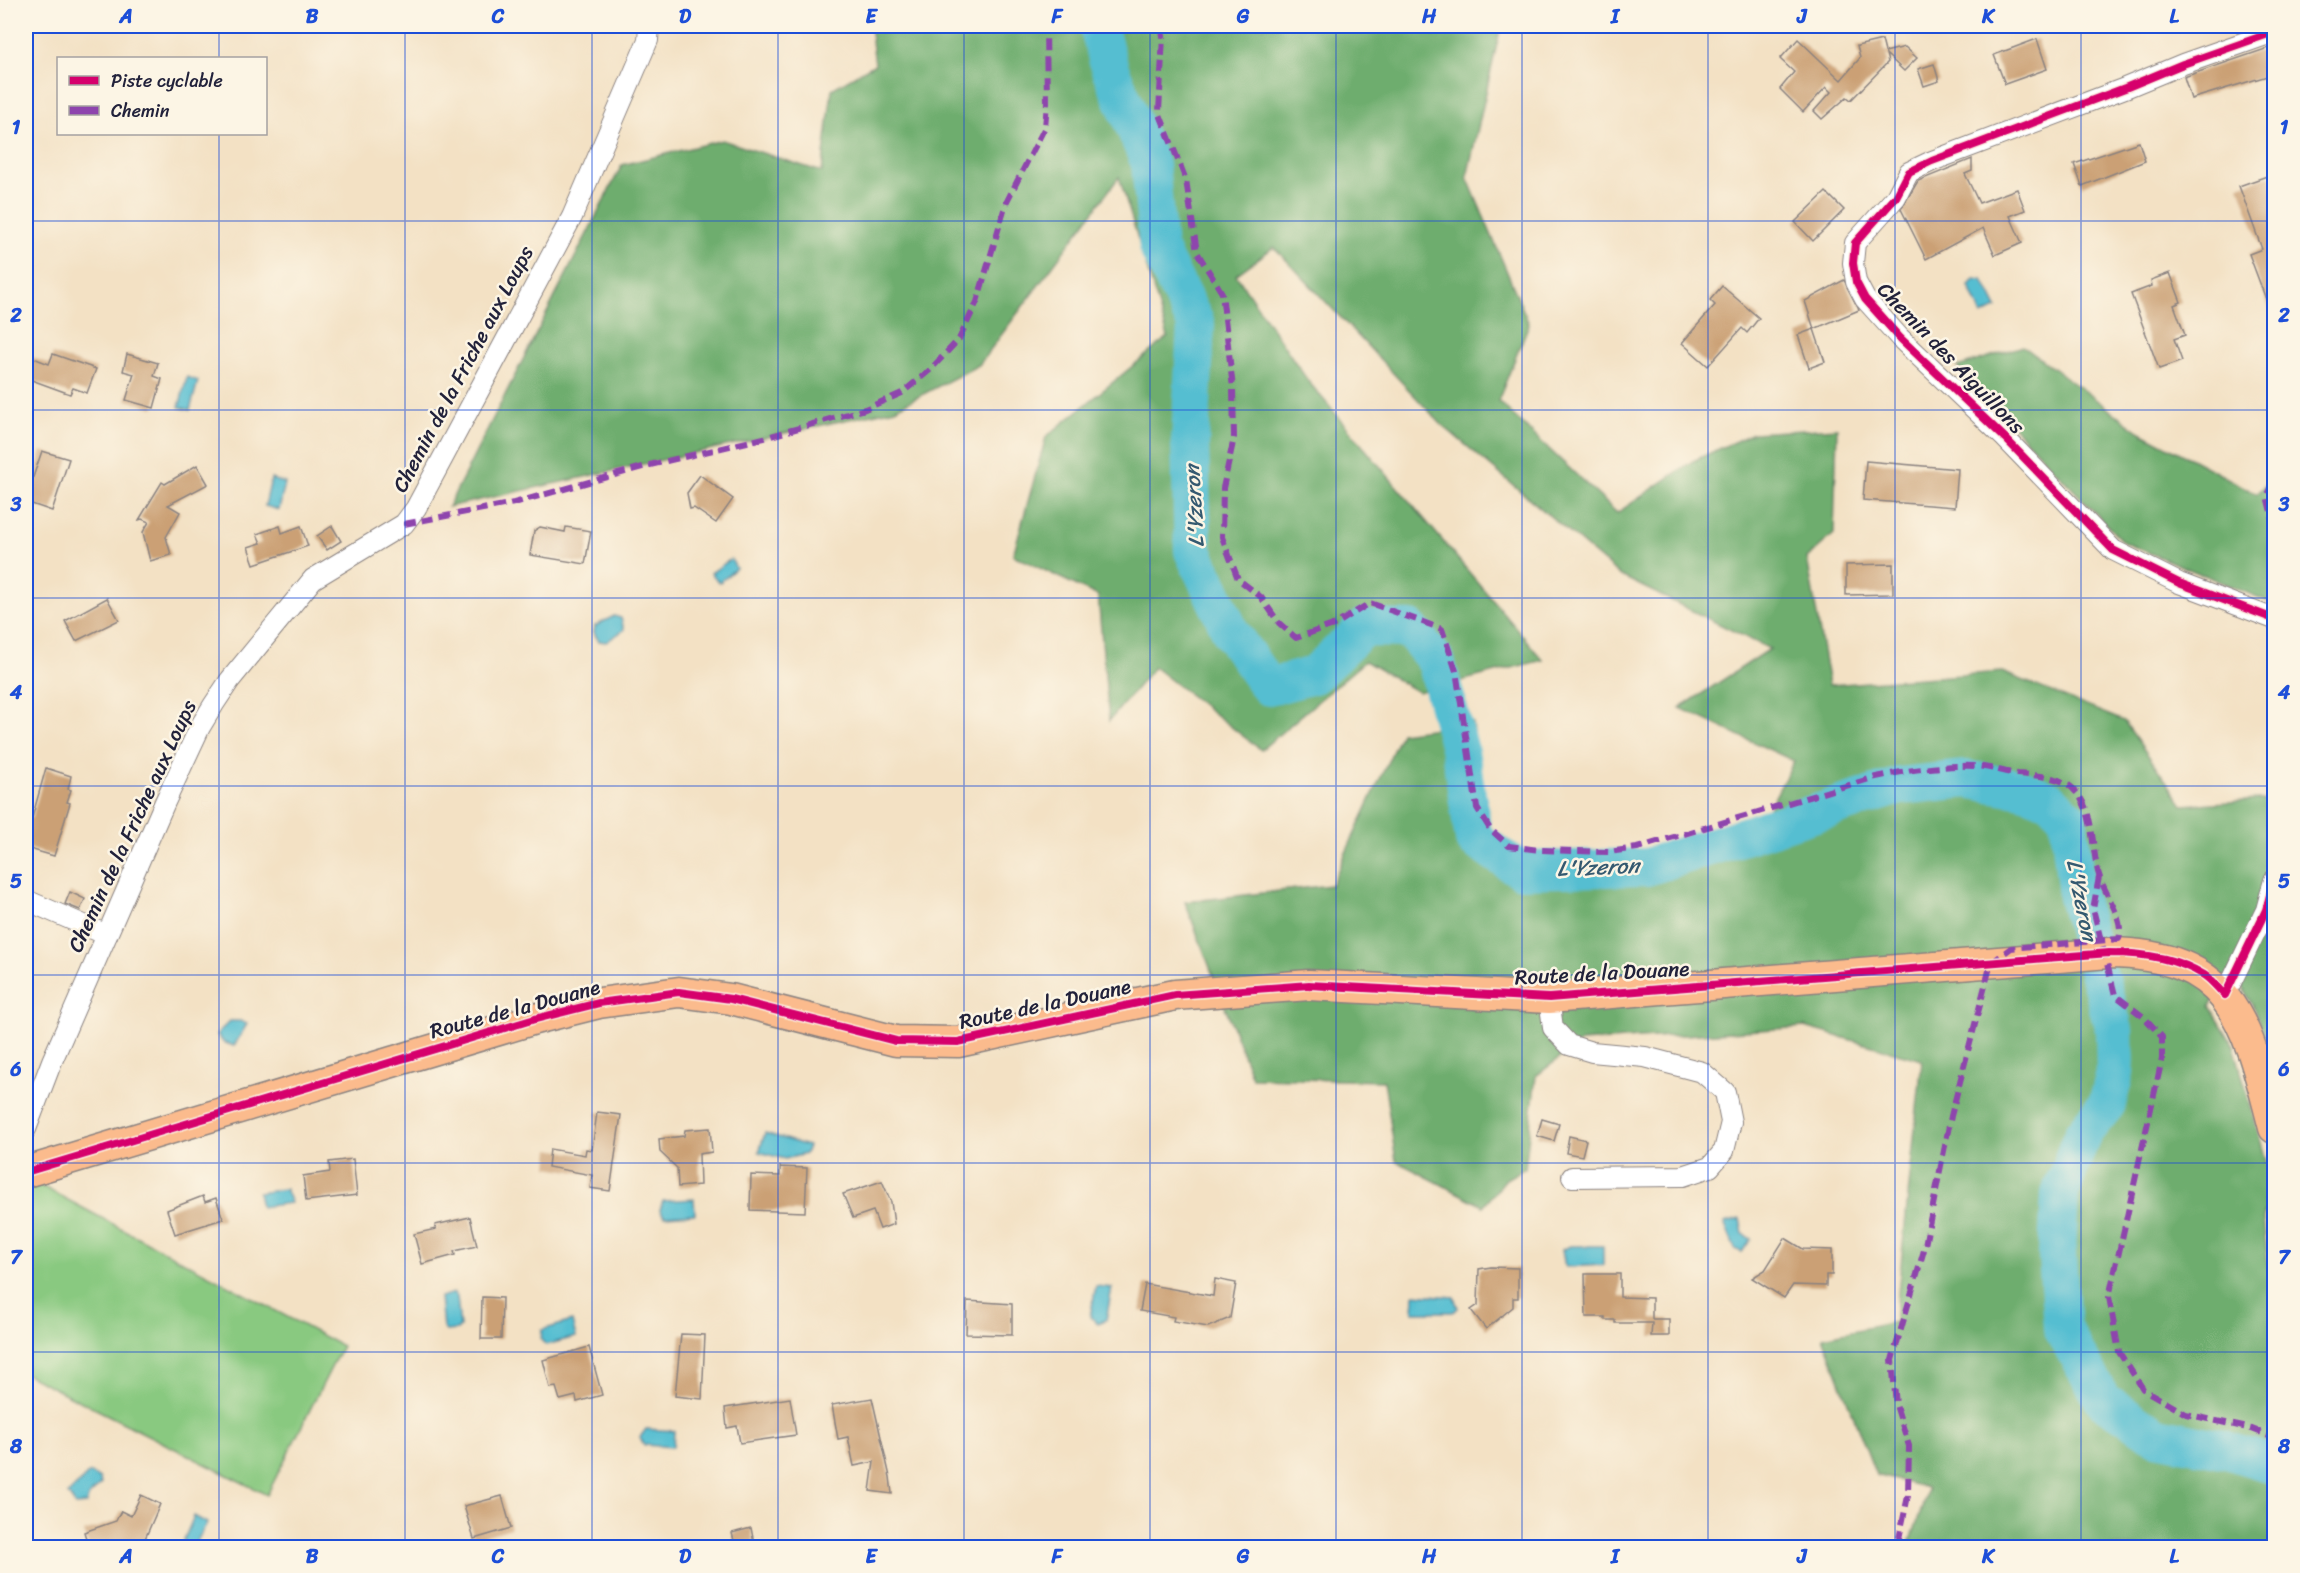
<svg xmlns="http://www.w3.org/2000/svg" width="2300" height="1573" font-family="Sriracha,sans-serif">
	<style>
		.green { fill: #89c980; stroke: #56765e; stroke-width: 1.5 }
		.forest { fill: #6ead6e; stroke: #486854; stroke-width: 1.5 }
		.water { fill: #55bed1; stroke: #3c7086; stroke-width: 1.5 }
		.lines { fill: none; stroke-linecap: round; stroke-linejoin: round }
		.river { stroke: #55bed1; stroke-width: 38 }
		.building { fill: #cba074 }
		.minor-casing { stroke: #8a8280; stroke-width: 22 }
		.primary-casing { stroke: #8a8280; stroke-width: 33 }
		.minor { stroke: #fff; stroke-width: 20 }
		.primary { stroke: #fbbb8d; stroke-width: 30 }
		.quiet { stroke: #8e44ad; stroke-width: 6; stroke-dasharray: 12 6; stroke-linecap: butt }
		.cycleway-casing { stroke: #fcf5e5; stroke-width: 11 }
		.cycleway { stroke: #d6006c; stroke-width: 8 }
		.grid { fill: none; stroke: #1d4ed8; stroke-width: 1.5; stroke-opacity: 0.55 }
		.labels { text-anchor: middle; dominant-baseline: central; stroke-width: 5; stroke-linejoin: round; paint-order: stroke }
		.street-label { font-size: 21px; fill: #22223b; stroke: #fcf5e5 }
		.water-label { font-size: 22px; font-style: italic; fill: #345970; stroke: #fcf5e5 }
		.neatline { fill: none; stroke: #1d4ed8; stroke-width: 2 }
		.grid-label { font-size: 20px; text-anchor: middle; font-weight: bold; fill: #1d4ed8 }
	</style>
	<rect width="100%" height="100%" fill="#fcf5e5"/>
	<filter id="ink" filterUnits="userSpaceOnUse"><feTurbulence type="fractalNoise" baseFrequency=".0167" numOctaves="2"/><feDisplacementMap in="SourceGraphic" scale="12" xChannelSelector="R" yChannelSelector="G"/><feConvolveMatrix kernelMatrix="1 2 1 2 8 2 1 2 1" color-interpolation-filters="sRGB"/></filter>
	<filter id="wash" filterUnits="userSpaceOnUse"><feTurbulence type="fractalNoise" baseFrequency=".008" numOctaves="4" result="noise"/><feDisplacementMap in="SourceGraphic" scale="24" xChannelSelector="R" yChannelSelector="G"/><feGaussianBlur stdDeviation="1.35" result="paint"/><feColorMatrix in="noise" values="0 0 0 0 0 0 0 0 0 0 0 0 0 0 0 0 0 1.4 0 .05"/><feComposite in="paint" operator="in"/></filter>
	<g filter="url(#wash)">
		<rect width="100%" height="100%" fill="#f3e1c4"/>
		<!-- green -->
		<polygon class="green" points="36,1183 342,1346 267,1495 26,1374 26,1186"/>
		<!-- forest -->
		<g class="forest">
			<path d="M870 26H1501L1467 177 1529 324 1498 401 1617 513 1693 461 1753 433 1837 428 1834 534 1807 558 1829 685 2002 672 2124 721 2183 805 2274 799C2274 816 2276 833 2274 850 2269 905 2241 960 2210 1006L2234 1046 2274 1189 2263 1218 2269 1273 2274 1279V1547H1909L1928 1488 1876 1475 1823 1337 1895 1322 1922 1060 1805 1027 1581 1042 1536 1076 1525 1168 1506 1179 1483 1206 1396 1161 1384 1081 1252 1078 1185 902 1331 885 1401 733 1473 723 1483 833 1522 859 1639 856 1762 821 1794 761 1680 708 1770 649 1621 576 1442 425 1274 247 1236 275 1308 381 1543 660 1418 692 1365 661 1261 750 1154 667 1109 721 1098 596 1013 555 1046 437 1168 337 1119 177 979 365 895 409 448 507 622 165 722 140 822 172 832 89 875 64Z"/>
			<polygon points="2023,346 2139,431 2257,494 2274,476 2274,604 2123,542 1957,367"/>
			<path d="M2274 900V1063C2265 1033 2254 1005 2237 979Z"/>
		</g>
		<!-- water -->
		<g class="water">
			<polygon points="1974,279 1983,280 1997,308 1982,315 1969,286"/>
			<polygon points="187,377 198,381 190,410 179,407"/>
			<polygon points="271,479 285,483 279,510 265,506"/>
			<polygon points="731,559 736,568 719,583 711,573"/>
			<polygon points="614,616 621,618 624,630 606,642 599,641 594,633 595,626"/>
			<polygon points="230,1021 240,1021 247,1024 234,1046 223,1042 217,1034"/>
			<polygon points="765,1133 808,1146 805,1154 785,1159 759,1152"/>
			<polygon points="285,1189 291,1203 261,1207 258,1193"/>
			<polygon points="694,1199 695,1214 664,1216 660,1210 663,1201"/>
			<polygon points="1740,1219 1743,1234 1751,1239 1742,1252 1735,1249 1724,1223"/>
			<polygon points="1570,1246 1603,1246 1603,1265 1565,1267 1562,1250"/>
			<polygon points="1096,1286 1112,1288 1106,1320 1098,1323 1090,1317"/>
			<polygon points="454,1293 457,1297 460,1327 457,1330 446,1331 443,1328 440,1297"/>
			<polygon points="1414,1294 1454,1297 1458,1308 1453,1312 1413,1312"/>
			<polygon points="572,1321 576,1337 546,1345 541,1340 542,1330"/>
			<polygon points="646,1429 674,1431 673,1447 644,1445 640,1437"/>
			<polygon points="89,1473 100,1479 101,1484 89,1496 86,1504 75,1505 68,1494"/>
			<polygon points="194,1516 207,1523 193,1548 183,1542"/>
		</g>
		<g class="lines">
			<!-- river -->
			<polyline class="river" points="1098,26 1110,69 1150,164 1158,248 1196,324 1190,442 1193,551 1231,633 1269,687 1314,675 1364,628 1410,629 1436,661 1460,751 1474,839 1521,870 1647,867 1900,786 1966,779 2023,789 2049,799 2068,817 2077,896 2114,1030 2115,1072 2107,1104 2083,1133 2060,1193 2057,1254 2062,1328 2103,1400 2157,1436 2227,1450 2274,1465"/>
		</g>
		<g id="blocks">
			<!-- building -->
			<g class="building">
				<polygon points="1798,39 1841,80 1860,58 1857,46 1882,40 1885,52 1905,47 1917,58 1904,71 1886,54 1888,62 1851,100 1847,97 1822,119 1814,111 1831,92 1826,87 1803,112 1780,89 1794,72 1780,59"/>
				<polygon points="2037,39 2047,69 2005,84 1994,55"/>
				<polygon points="2274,46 2274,74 2191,99 2184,77"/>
				<polygon points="1934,64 1939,81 1924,86 1918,69"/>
				<polygon points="2139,142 2145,161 2082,186 2074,164"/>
				<polygon points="1972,159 1972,171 1965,174 1979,203 2017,189 2025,210 2010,216 2022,243 1995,255 1983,228 1926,259 1901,209 1918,181"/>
				<polygon points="2267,176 2271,176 2274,185 2273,318 2249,254 2262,249 2239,186"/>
				<polygon points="1826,192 1844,210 1813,241 1795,222"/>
				<polygon points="2170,273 2181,302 2174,305 2185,335 2174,339 2182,361 2159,369 2131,294 2152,286 2151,280"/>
				<polygon points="1844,280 1859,310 1814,329 1805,301"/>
				<polygon points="1722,286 1759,318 1747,333 1742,328 1708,366 1682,343 1715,305 1710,300"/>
				<polygon points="1814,329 1825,362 1809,368 1798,335"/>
				<polygon points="53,354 96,369 87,393 73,388 70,394 26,378 26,355 49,364"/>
				<polygon points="127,354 158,363 154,376 162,379 154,408 126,400 134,374 123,371"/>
				<polygon points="42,451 69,459 52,511 26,502 26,478 32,480"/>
				<polygon points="1866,461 1958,469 1955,507 1863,500"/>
				<polygon points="197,465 208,484 168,505 180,512 166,537 171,555 150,561 143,532 149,522 142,519 139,520 162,482 165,484"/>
				<polygon points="700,475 733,499 716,523 694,508 690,509 687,493"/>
				<polygon points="280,526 282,533 301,526 308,546 254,564 248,547 261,543 257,534"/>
				<polygon points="332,526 341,541 327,550 317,536"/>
				<polygon points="540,527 565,532 566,527 591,531 585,564 530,555 534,531"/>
				<polygon points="1893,564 1893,594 1846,595 1846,565"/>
				<polygon points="107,598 119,620 76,641 65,621"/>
				<polygon points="46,768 71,776 68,789 71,790 67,802 70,803 54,856 26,848 26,816 32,818"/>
				<polygon points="70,892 85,899 80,910 65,904"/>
				<polygon points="597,1112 621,1115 610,1191 590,1188 592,1175 548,1167 550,1149 585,1155 586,1149 592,1150"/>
				<polygon points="1542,1119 1559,1124 1554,1141 1537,1136"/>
				<polygon points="710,1128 712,1152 699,1154 700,1185 678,1187 677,1168 660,1152 659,1139 684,1136 685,1130"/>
				<polygon points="1569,1136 1586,1140 1582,1156 1566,1153"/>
				<polygon points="353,1159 357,1195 306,1201 303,1176 330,1172 329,1162"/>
				<polygon points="780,1167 807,1168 805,1212 750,1210 751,1175 780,1176"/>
				<polygon points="882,1181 891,1202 894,1224 880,1229 873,1211 853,1218 843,1194"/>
				<polygon points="203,1196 205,1202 216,1198 223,1219 175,1234 167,1210"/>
				<polygon points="470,1217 477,1246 454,1251 455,1255 422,1264 414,1234 436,1229 435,1225"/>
				<polygon points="1785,1238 1803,1249 1832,1250 1832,1275 1826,1275 1826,1286 1793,1285 1784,1298 1752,1278 1765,1270"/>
				<polygon points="1491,1267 1518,1268 1518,1298 1513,1298 1513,1307 1486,1329 1471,1310 1478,1305 1479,1269"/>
				<polygon points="1585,1274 1620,1274 1620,1297 1652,1298 1652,1319 1669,1319 1669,1336 1651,1336 1652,1323 1615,1323 1615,1320 1605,1320 1605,1317 1586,1317"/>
				<polygon points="1215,1279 1236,1283 1230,1318 1208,1327 1173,1321 1174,1317 1140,1311 1145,1284 1213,1296"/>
				<polygon points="482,1297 502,1298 501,1339 481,1339"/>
				<polygon points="967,1301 1012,1304 1012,1335 966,1334"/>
				<polygon points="681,1334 705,1335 702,1399 675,1396"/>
				<polygon points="589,1347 602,1395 577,1402 576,1396 560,1400 556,1387 550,1388 543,1360"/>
				<polygon points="790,1398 796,1435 740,1443 737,1426 727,1428 725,1408"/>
				<polygon points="872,1398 890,1477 892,1494 870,1491 874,1462 854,1466 848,1437 838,1439 832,1405"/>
				<polygon points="141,1495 160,1504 141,1548 89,1548 84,1532 116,1521 121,1511 131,1516"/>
				<polygon points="502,1496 511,1528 474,1539 464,1506"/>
				<polygon points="751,1528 755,1548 736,1548 732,1533"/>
			</g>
		</g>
	</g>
	<g filter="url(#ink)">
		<use href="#blocks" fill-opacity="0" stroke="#8a8280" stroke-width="1.5"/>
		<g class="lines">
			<defs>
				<g id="minor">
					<polyline points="2274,32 2183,64 2125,88 1932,161 1909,172 1896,197 1855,243 1853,263 1856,282 1865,299 1900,338 2005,438 2113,550 2179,583 2274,619"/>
					<polyline points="26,900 107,935"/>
					<polyline points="2225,995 2266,910 2274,880"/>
					<polyline points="1549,998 1553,1028 1569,1045 1592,1052 1645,1057 1702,1072 1725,1092 1731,1122 1724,1151 1710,1167 1683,1176 1572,1177"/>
					<polyline points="26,1129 52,1061 165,802 200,727 214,704 230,680 313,579 404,524 416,508 572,217 648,40 649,26"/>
				</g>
				<path id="primary" d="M26 1172 535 1019 599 1003 679 992 731 999 896 1041 958 1042 1175 995 1309 985 1549 998 2109 953C2234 954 2247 1025 2274 1128"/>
			</defs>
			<!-- minor casing -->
			<use href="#minor" class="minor-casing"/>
			<!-- primary casing -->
			<use href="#primary" class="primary-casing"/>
			<!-- minor -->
			<use href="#minor" class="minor"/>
			<!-- primary -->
			<use href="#primary" class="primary"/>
			<!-- quiet -->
			<g class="quiet">
				<path d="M1161 26 1163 36 1159 112 1186 180 1197 252 1222 293 1233 388 1234 438 1223 488 1222 537 1238 579 1261 597 1279 623 1296 638 1336 624 1370 603 1442 629 1456 671 1477 808 1490 829 1509 846 1539 850 1609 852 1637 848 1876 777C1909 770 1942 765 1976 766 1990 767 2003 772 2017 774 2038 776 2062 775 2076 792 2095 813 2091 849 2099 875 2105 895 2125 919 2119 939L2011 948 1991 963 1951 1116 1924 1250 1892 1360 1896 1405 1909 1446 1908 1496 1897 1548"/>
				<polyline points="2274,483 2267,496 2274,524"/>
				<polyline points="404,524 514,503 650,465 764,438 865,409 902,393 930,370 959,339 977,302 1006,203 1045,127 1047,103 1046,26"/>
				<polyline points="2099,877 2093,909 2115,995 2145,1018 2162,1037 2162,1059 2109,1297 2119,1352 2143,1389 2186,1414 2252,1429 2274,1438"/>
			</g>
			<defs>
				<g id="cycleway">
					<polyline points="2274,32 2183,64 2125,88 1932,161 1909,172 1896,197 1855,243 1853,263 1856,282 1865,299 1900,338 2005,438 2113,550 2179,583 2274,619"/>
					<path d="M26 1172 535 1019 599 1003 679 992 731 999 896 1041 958 1042 1175 995 1309 985 1549 998 2109 953C2140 953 2177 958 2204 975 2212 980 2218 989 2225 995L2266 910 2274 880"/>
				</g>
			</defs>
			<!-- cycleway casing -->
			<use href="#cycleway" class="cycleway-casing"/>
			<!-- cycleway -->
			<use href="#cycleway" class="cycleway"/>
		</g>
	</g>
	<!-- grid -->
	<path class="grid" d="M219 26V58M405 26V1548M592 26V1548M778 26V1548M964 26V1548M1150 26V1548M1336 26V1548M1522 26V1548M1708 26V1548M1895 26V1548M2081 26V1548M219 134V1548M26 221H2274M26 410H2274M26 598H2274M26 786H2274M26 975H2274M26 1163H2274M26 1352H2274"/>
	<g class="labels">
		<!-- street labels -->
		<g class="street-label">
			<text transform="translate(1951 358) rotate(46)">Chemin des Aiguillons</text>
			<text transform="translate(463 369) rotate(-62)">Chemin de la Friche aux Loups</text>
			<text transform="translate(132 826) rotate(-65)">Chemin de la Friche aux Loups</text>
			<text transform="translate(1602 973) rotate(-3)">Route de la Douane</text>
			<text transform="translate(1045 1004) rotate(-12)">Route de la Douane</text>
			<text transform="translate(515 1009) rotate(-15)">Route de la Douane</text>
		</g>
		<!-- water labels -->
		<g class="water-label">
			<text transform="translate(1194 506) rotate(-93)">L'Yzeron</text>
			<text transform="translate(1598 867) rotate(-2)">L'Yzeron</text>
			<text transform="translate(2082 900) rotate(79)">L'Yzeron</text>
		</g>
	</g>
	<!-- margin -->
	<rect width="2300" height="1573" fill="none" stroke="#fcf5e5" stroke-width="66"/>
	<!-- legend -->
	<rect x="57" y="57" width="210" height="78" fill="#fcf5e5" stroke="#a5a1a1" stroke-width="1.5"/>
	<rect x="69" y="76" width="30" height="9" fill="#d6006c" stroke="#a5a1a1" stroke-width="1.5"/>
	<text x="111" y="87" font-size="18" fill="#22223b">Piste cyclable</text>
	<rect x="69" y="106" width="30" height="9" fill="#8e44ad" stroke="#a5a1a1" stroke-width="1.5"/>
	<text x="111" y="117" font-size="18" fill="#22223b">Chemin</text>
	<rect x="33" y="33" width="2234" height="1507" class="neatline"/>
	<g class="grid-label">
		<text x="126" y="23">A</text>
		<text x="312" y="23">B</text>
		<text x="498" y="23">C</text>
		<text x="685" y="23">D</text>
		<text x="871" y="23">E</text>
		<text x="1057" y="23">F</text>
		<text x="1243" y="23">G</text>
		<text x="1429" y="23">H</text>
		<text x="1615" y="23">I</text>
		<text x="1802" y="23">J</text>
		<text x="1988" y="23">K</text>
		<text x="2174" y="23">L</text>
		<text x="16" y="134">1</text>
		<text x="2284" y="134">1</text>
		<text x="16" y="322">2</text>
		<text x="2284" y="322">2</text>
		<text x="16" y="511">3</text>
		<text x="2284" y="511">3</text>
		<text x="16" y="699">4</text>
		<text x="2284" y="699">4</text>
		<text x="16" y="888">5</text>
		<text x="2284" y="888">5</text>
		<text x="16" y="1076">6</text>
		<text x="2284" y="1076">6</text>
		<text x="16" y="1264">7</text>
		<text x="2284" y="1264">7</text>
		<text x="16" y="1453">8</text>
		<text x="2284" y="1453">8</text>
		<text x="126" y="1563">A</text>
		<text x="312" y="1563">B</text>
		<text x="498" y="1563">C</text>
		<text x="685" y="1563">D</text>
		<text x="871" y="1563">E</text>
		<text x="1057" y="1563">F</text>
		<text x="1243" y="1563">G</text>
		<text x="1429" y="1563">H</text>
		<text x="1615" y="1563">I</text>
		<text x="1802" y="1563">J</text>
		<text x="1988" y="1563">K</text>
		<text x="2174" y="1563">L</text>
	</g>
</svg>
